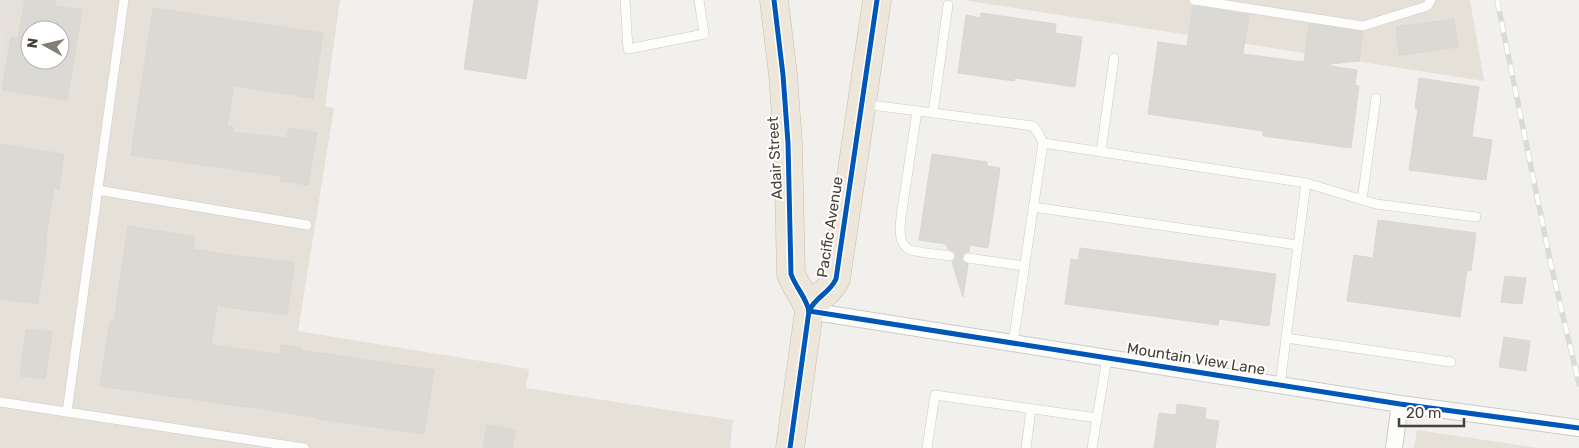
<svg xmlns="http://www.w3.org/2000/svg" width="1579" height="448" font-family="Rubik,sans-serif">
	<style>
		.residential { fill: #e5e1d9; fill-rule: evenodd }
		.industrial { fill: #e5e1dd }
		.building { fill: #dbd9d4; stroke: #dad7d2; fill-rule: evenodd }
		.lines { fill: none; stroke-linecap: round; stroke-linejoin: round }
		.lane-casing { stroke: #cdcbc7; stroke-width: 10 }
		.street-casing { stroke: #cdcbc7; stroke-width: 18 }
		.highway-casing { stroke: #c9bca8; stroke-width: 29 }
		.lane { stroke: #fdfdfc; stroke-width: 9 }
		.street { stroke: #fdfdfc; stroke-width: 16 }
		.highway { stroke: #ece6db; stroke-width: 28 }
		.rail-casing { stroke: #dadad9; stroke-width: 5.5 }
		.rail { stroke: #fff; stroke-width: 4; stroke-dasharray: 11; stroke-linecap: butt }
		.cycleway-casing { stroke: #fff; stroke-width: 8 }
		.cycleway { stroke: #0057b8; stroke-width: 5 }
		.labels { text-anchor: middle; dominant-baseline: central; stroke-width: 4; stroke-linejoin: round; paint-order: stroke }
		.street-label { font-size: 15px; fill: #484137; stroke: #fff }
	</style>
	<rect width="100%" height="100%" fill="#f1f0ec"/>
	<!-- residential -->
	<g class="residential">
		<path d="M8 0H340L325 106 334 108 298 331 529 369 526 388 733 420 730 448H0V54ZM30 30H60V60H30Z"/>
		<polygon points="963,0 1470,0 1484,81"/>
		<polygon points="1417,430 1540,448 1414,448"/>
	</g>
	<!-- industrial -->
	<polygon class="industrial" points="0,0 8,0 0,54"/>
	<!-- building -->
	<g class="building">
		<path d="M25 0H56L55 6 82 10 67 100 2 90 11 37 18 38ZM30 30H60V60H30Z"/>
		<polygon points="474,0 538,0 526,79 464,69"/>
		<polygon points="1193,6 1249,15 1243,54 1304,62 1309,24 1363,32 1359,61 1330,64 1330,66 1357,70 1355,85 1359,86 1351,148 1263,136 1263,131 1148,114 1158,42 1187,46"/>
		<polygon points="153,8 323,33 313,98 234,86 227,126 233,127 232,132 287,138 289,128 317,133 308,185 280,181 281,176 131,155"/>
		<polygon points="981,13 1056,24 1055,33 1082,37 1075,87 1015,78 1014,81 958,73 966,15 981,18"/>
		<polygon points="1454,19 1458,47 1399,55 1396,27"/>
		<polygon points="1419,78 1479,87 1472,137 1492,140 1486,180 1409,170 1418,109 1415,108"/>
		<polygon points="0,144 64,154 59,189 54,188 45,242 47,243 38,304 0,299"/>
		<polygon points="932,154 987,162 987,166 1000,168 988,248 970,245 969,252 965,252 962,257 962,261 968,264 963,297 952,262 956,257 954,252 948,249 946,244 919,240"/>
		<polygon points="1378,220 1476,233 1471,271 1467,270 1460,317 1347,301 1354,255 1373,258"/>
		<polygon points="128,226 195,237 193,249 236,256 293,262 293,265 294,266 287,315 217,306 211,345 280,354 281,345 301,348 300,350 434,370 424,434 318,419 318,418 246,406 246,407 100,386 110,321 114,321"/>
		<polygon points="1080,248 1276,274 1269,326 1219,319 1218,325 1065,304 1071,259 1078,260"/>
		<polygon points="1505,276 1526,278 1522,304 1501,302"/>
		<polygon points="26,329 52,332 45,379 20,376"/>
		<polygon points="1504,337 1530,341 1526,371 1499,367"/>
		<polygon points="1177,404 1206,408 1205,419 1219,421 1215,448 1154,448 1159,413 1176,415"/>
		<polygon points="487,425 516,430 512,448 483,448"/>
	</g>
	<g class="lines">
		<defs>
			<g id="lane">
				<polyline points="625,0 628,49 704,34 699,0"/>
				<polyline points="1194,0 1363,26 1427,6 1431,0"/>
				<polyline points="864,104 1033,126 1039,134 1043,143"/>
				<path d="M917 111 901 217C900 226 898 241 907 248 913 253 940 254 950 256"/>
				<polyline points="933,113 948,5"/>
				<polyline points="1101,152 1114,58"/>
				<polyline points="97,190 307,225"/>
				<polyline points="1362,200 1376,98"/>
				<polyline points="1033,207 1298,245"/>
				<polyline points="968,258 1024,266"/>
				<polyline points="1286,338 1451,362"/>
				<polyline points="1013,343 1043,143 1306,183"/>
				<polyline points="1280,385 1306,183 1376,204 1476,217"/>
				<polyline points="0,402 304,448"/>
				<polyline points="67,412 124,0"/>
				<polyline points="927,448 935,395 1097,418"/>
				<polyline points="1026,448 1031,409"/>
				<polyline points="1092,448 1107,358"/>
			</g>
			<g id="street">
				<polyline points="809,311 1400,404 1579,428"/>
				<polyline points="1394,448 1400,404"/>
			</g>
			<g id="highway">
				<path d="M774 0 783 75 788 143 791 274C796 288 806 297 809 311"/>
				<path d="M790 448 809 311C816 296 829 294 836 279L877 0"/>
			</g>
		</defs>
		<!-- lane casing -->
		<use href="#lane" class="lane-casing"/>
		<!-- street casing -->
		<use href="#street" class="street-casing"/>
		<!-- highway casing -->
		<use href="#highway" class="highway-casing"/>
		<!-- lane -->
		<use href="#lane" class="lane"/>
		<!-- street -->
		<use href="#street" class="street"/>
		<!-- highway -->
		<use href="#highway" class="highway"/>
		<defs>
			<polyline id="rail" points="1497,0 1551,265 1579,384"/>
		</defs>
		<!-- rail casing -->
		<use href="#rail" class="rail-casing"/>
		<!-- rail -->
		<use href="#rail" class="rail"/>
		<defs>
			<g id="cycleway">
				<path d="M774 0 783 75 788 143 791 274C796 288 806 297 809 311"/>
				<polyline points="809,311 1400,404 1579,428"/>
				<path d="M790 448 809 311C816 296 829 294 836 279L877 0"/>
			</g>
		</defs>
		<!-- cycleway casing -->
		<use href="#cycleway" class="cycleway-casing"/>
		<!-- cycleway -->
		<use href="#cycleway" class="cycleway"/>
	</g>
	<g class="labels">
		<!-- street labels -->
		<g class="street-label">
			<text transform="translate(775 158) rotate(-93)">Adair Street</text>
			<text transform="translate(830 227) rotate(-81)">Pacific Avenue</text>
			<text transform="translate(1196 359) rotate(9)">Mountain View Lane</text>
		</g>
	</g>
	<!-- north arrow -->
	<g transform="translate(45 45) rotate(278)"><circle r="24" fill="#ffffff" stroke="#b6b3af"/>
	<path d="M0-4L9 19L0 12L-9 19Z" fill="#837e76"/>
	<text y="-8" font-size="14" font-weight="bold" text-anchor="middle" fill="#484137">N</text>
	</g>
	<!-- scale -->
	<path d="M1399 418v8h65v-8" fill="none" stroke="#484137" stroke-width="2.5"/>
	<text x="1406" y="418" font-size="15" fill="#484137" stroke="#ffffff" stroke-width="4" paint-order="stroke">20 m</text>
</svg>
